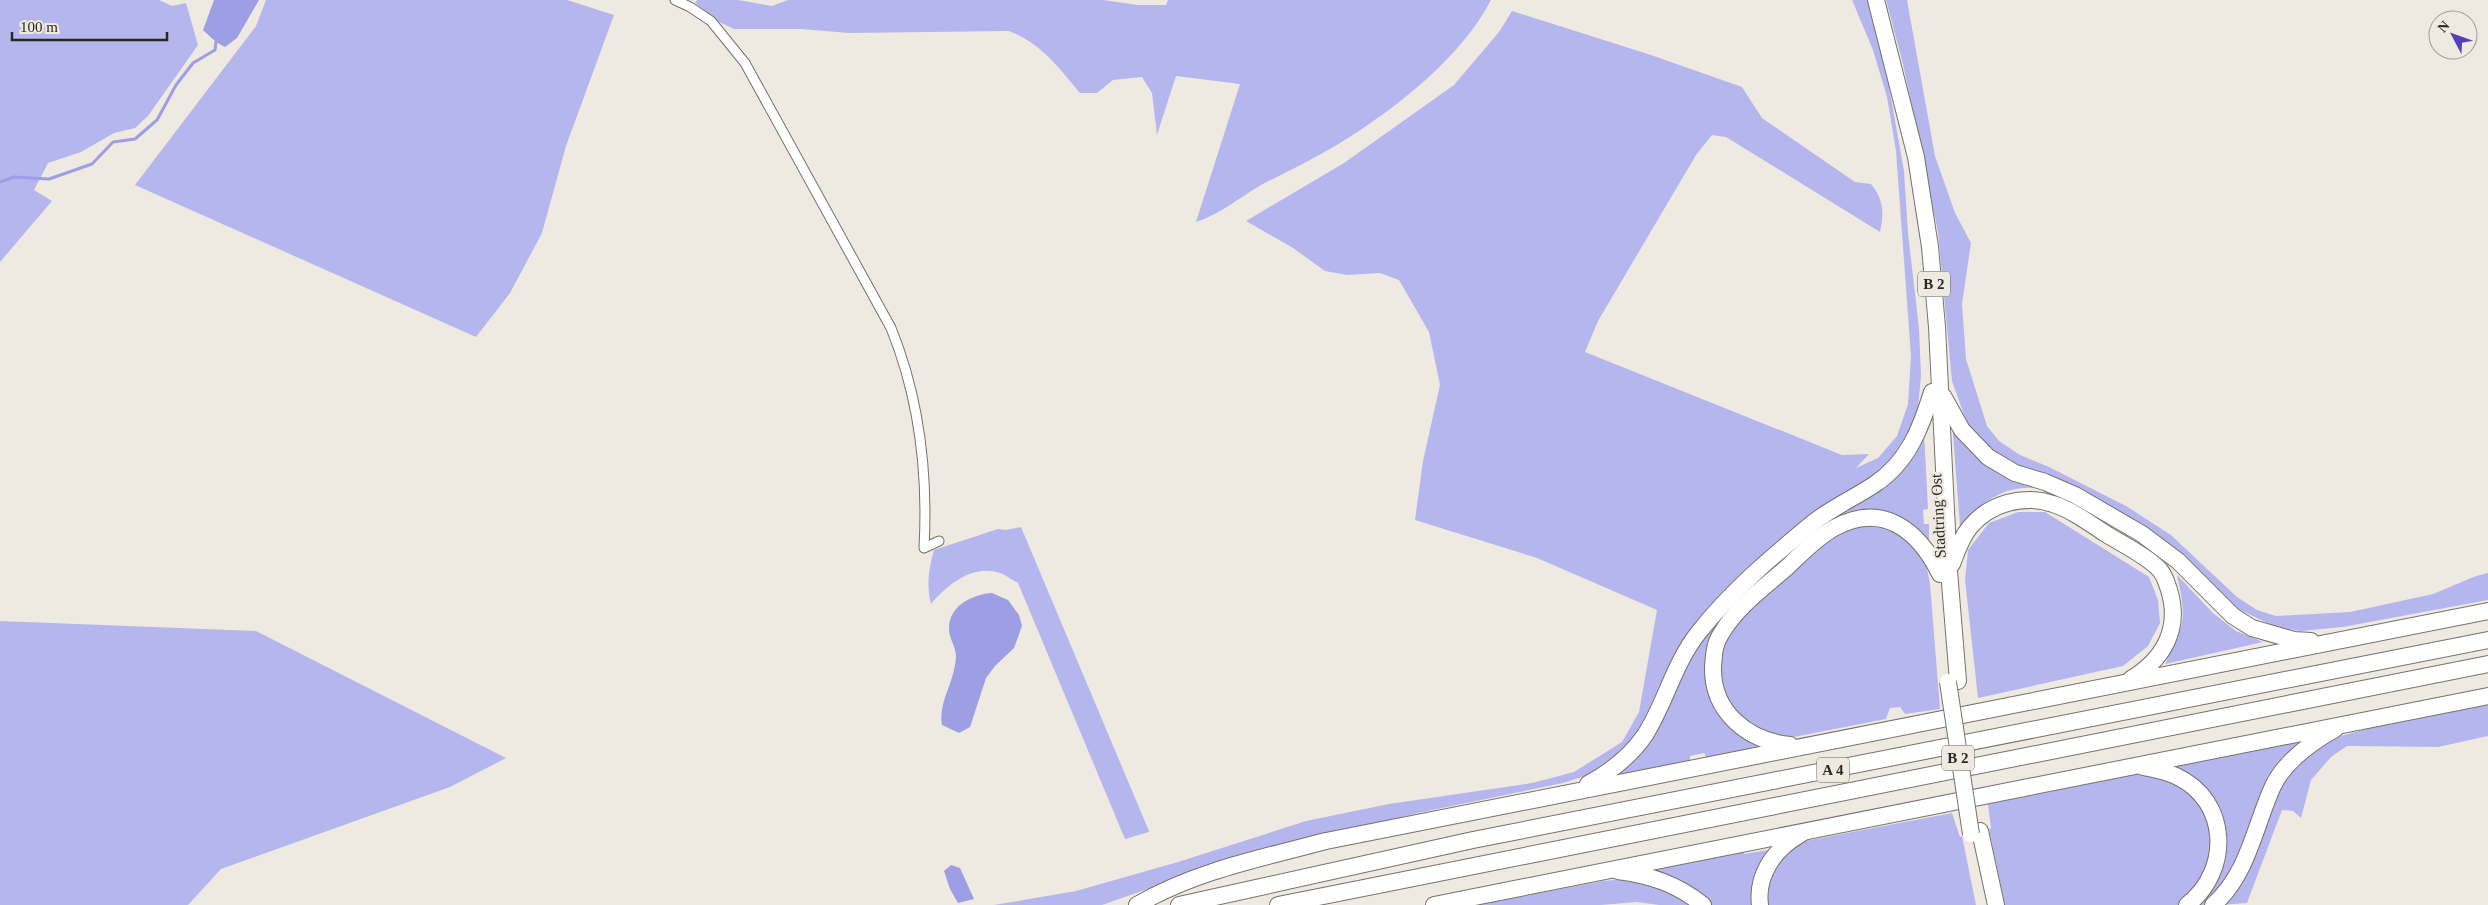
<svg xmlns="http://www.w3.org/2000/svg" width="2488" height="905" font-family="Georgia,serif">
	<style>
		.green { fill: #b5b6ee }
		.water { fill: #9d9ee4 }
		.lines { fill: none; stroke-linecap: round; stroke-linejoin: round }
		.stream { stroke: #9d9ee4; stroke-width: 3 }
		.street-casing { stroke: #757169; stroke-width: 11 }
		.highway-casing { stroke: #757169; stroke-width: 18 }
		.street { stroke: #fff; stroke-width: 9 }
		.highway { stroke: #fff; stroke-width: 16 }
		.highway-bridge-casing { stroke: #757169; stroke-width: 18; stroke-linecap: butt }
		.highway-bridge { stroke: #fff; stroke-width: 16 }
		.labels { text-anchor: middle; dominant-baseline: central; stroke-width: 4.5; stroke-linejoin: round; paint-order: stroke }
		.shield { fill: #efeae1; stroke: #65625d; stroke-width: 1 }
		.shield-label { font-size: 15px; font-weight: bold; fill: #2a2825 }
		.street-label { font-size: 16px; fill: #2a2825; stroke: #efeae1 }
	</style>
	<rect width="100%" height="100%" fill="#efeae1"/>
	<!-- green -->
	<g class="green">
		<polygon points="0,0 159,0 172,6 186,3 198,45 148,116 135,128 114,133 81,152 48,163 34,190 52,201 0,262"/>
		<polygon points="266,0 567,0 614,15 566,146 542,233 510,293 476,337 135,185 256,26"/>
		<path d="M697 0H738L772 6 788 0H1103L1138 5H1166L1168 0H1491C1462 56 1400 105 1348 138 1320 156 1290 170 1261 185 1239 198 1220 214 1196 222L1240 84 1176 76 1157 135 1152 93 1142 77 1113 80 1097 93H1080C1058 67 1042 44 1009 31L849 33 801 29H734L719 22 695 3Z"/>
		<path d="M1852 0H1868L1885 64 1904 171 1908 233 1919 328 1921 375 1917 419 1904 445 1887 466 1853 489 1726 594 1648 717 1620 755 1588 775 1563 783 1418 813 1219 864 1102 905H994L1076 891 1178 862 1306 821 1389 804 1532 783 1574 772 1622 742 1639 712 1657 610 1537 558 1415 520 1423 461 1440 385 1429 332 1399 280 1380 273 1347 275 1325 271 1293 248 1246 221 1344 163 1454 85 1499 32 1512 11 1651 55 1742 87 1762 118 1855 182 1871 184C1884 200 1884 213 1880 232L1726 137 1712 135 1696 155 1598 321 1585 352 1842 455 1869 454 1856 468 1878 458 1897 436 1908 404 1911 356 1896 151 1887 97 1873 50Z"/>
		<polygon points="1886,0 1907,0 1935,156 1955,213 1971,243 1962,304 1966,359 1987,426 1999,441 2020,455 2049,467 2126,506 2171,535 2237,597 2257,610 2276,616 2350,612 2433,594 2476,576 2488,573 2488,600 2343,627 2301,631 2276,627 2238,609 2199,572 2010,463 1986,446 1968,426 1952,381 1938,232 1903,64"/>
		<path d="M1952 421 2012 477 2033 488C2002 486 1980 504 1960 526Z"/>
		<polygon points="1924,432 1928,509 1923,510 1924,524 1929,524 1929,545 1867,512 1737,605 1706,663 1707,689 1718,712 1758,743 1758,749 1707,759 1704,753 1690,756 1690,762 1609,777 1682,667 1729,605"/>
		<polygon points="2018,512 2045,512 2149,577 2158,600 2160,623 2148,646 2123,666 1978,698 1965,580 1968,550 1989,523"/>
		<polygon points="1873,524 1901,533 1926,563 1930,584 1940,709 1905,714 1900,707 1890,708 1886,719 1789,738 1770,735 1742,721 1725,700 1717,665 1720,651 1738,620 1830,538 1849,526"/>
		<path d="M1021 527 1149 831V832L1125 839 1018 583C1012 580 1006 575 1000 573 973 564 948 584 931 604 926 584 929 569 934 550L998 529 1006 530Z"/>
		<path d="M2177 575 2213 613 2236 631 2263 642 2165 664C2185 623 2187 620 2177 575Z"/>
		<polygon points="0,621 256,631 506,758 450,787 221,869 188,905 0,905"/>
		<polygon points="2488,704 2488,736 2438,747 2347,746 2331,757 2311,780 2301,818 2293,811 2282,810 2247,903 2220,905 2285,777 2317,747 2341,736 2374,727"/>
		<path d="M2312 736 2303 745C2288 771 2224 897 2203 905 2203 905 2196 905 2196 905L2225 833 2168 765Z"/>
		<polygon points="2142,773 2181,783 2207,810 2215,849 2192,896 2178,905 2005,905 1989,829 1991,828 1988,804"/>
		<path d="M1952 813 1960 837 1962 836 1976 905H1765C1770 874 1774 855 1805 841Z"/>
		<polygon points="1779,844 1753,905 1711,905 1652,872 1654,866 1743,847 1744,854 1768,850"/>
		<polygon points="1626,879 1647,882 1694,905 1659,905 1637,902 1601,905 1477,905 1603,881"/>
	</g>
	<!-- water -->
	<g class="water">
		<polygon points="214,0 259,0 237,38 225,47 216,42 203,30"/>
		<path d="M992 593 1008 600 1019 615 1022 626 1014 648 995 666 986 678 970 727 959 733 942 725C938 705 952 685 955 665 959 646 949 643 949 628 949 605 974 594 992 593Z"/>
		<polygon points="951,865 960,868 974,899 958,903 950,889 944,871"/>
	</g>
	<g class="lines">
		<!-- stream -->
		<polyline class="stream" points="0,182 14,177 49,179 92,164 113,142 135,139 157,120 176,85 193,63 215,50 216,42"/>
		<defs>
			<path id="street" d="M675 0 690 7 711 21 745 63 891 328C919 397 928 474 924 548L939 541"/>
			<g id="highway">
				<polyline points="1876,0 1916,157 1930,247 1937,327 1949,571 1958,681"/>
				<polyline points="1943,396 1962,430 1988,457 2015,473 2045,482 2075,495 2142,534 2178,561 2233,616 2252,628 2294,640 2311,641"/>
				<path d="M1952 564C1957 551 1961 538 1970 527 1990 503 2024 494 2053 504 2072 510 2089 523 2106 534 2122 544 2143 554 2157 567 2163 572 2167 583 2169 590 2181 628 2164 659 2131 679"/>
				<path d="M1790 745C1748 741 1712 712 1713 667 1714 656 1714 644 1721 634 1736 608 1762 589 1785 569 1800 555 1816 538 1834 528 1883 501 1919 531 1940 574"/>
				<path d="M2143 767C2154 769 2165 771 2176 776 2230 801 2231 871 2187 905"/>
				<path d="M1588 784C1610 772 1630 757 1645 735 1666 702 1674 663 1699 632 1731 591 1774 555 1814 522 1833 507 1856 497 1875 484 1908 462 1921 428 1932 392"/>
				<polyline points="1980,831 1996,905"/>
				<path d="M1618 871C1650 875 1677 884 1703 905"/>
				<path d="M1137 905C1195 871 1262 858 1326 841L2488 611"/>
				<polyline points="1179,905 1473,840 2488,640"/>
				<polyline points="1278,905 2488,664"/>
				<polyline points="1434,905 2488,696"/>
				<path d="M1760 905C1756 875 1775 848 1801 834"/>
				<path d="M2213 905C2248 875 2255 825 2273 786 2285 761 2312 742 2335 729"/>
			</g>
		</defs>
		<!-- street casing -->
		<use href="#street" class="street-casing"/>
		<!-- highway casing -->
		<use href="#highway" class="highway-casing"/>
		<!-- street -->
		<use href="#street" class="street"/>
		<!-- highway -->
		<use href="#highway" class="highway"/>
		<defs>
			<polyline id="highway-bridge" points="1948,682 1971,834"/>
		</defs>
		<!-- highway-bridge casing -->
		<use href="#highway-bridge" class="highway-bridge-casing"/>
		<!-- highway-bridge -->
		<use href="#highway-bridge" class="highway-bridge"/>
	</g>
	<g class="labels">
		<!-- shield labels -->
		<g class="shield">
			<rect x="1918" y="271.5" width="32" height="25" rx="4"/>
			<rect x="1942" y="745.5" width="32" height="25" rx="4"/>
			<rect x="1817" y="757.5" width="32" height="25" rx="4"/>
		</g>
		<g class="shield-label">
			<text x="1934" y="284">B 2</text>
			<text x="1958" y="758">B 2</text>
			<text x="1833" y="770">A 4</text>
		</g>
		<!-- street labels -->
		<g class="street-label">
			<text transform="translate(1938 516) rotate(-93)">Stadtring Ost</text>
		</g>
	</g>
	<!-- north arrow -->
	<g transform="translate(2453 35) rotate(311)"><circle r="24" fill="#efeae1" stroke="#a09c96"/>
	<path d="M0-4L9 19L0 12L-9 19Z" fill="#5141b8"/>
	<text y="-8" font-size="14" font-weight="bold" text-anchor="middle" fill="#2a2825">N</text>
	</g>
	<!-- scale -->
	<path d="M12 32v8h155v-8" fill="none" stroke="#2a2825" stroke-width="2.5"/>
	<text x="20" y="32" font-size="15" fill="#2a2825" stroke="#efeae1" stroke-width="4" paint-order="stroke">100 m</text>
</svg>
